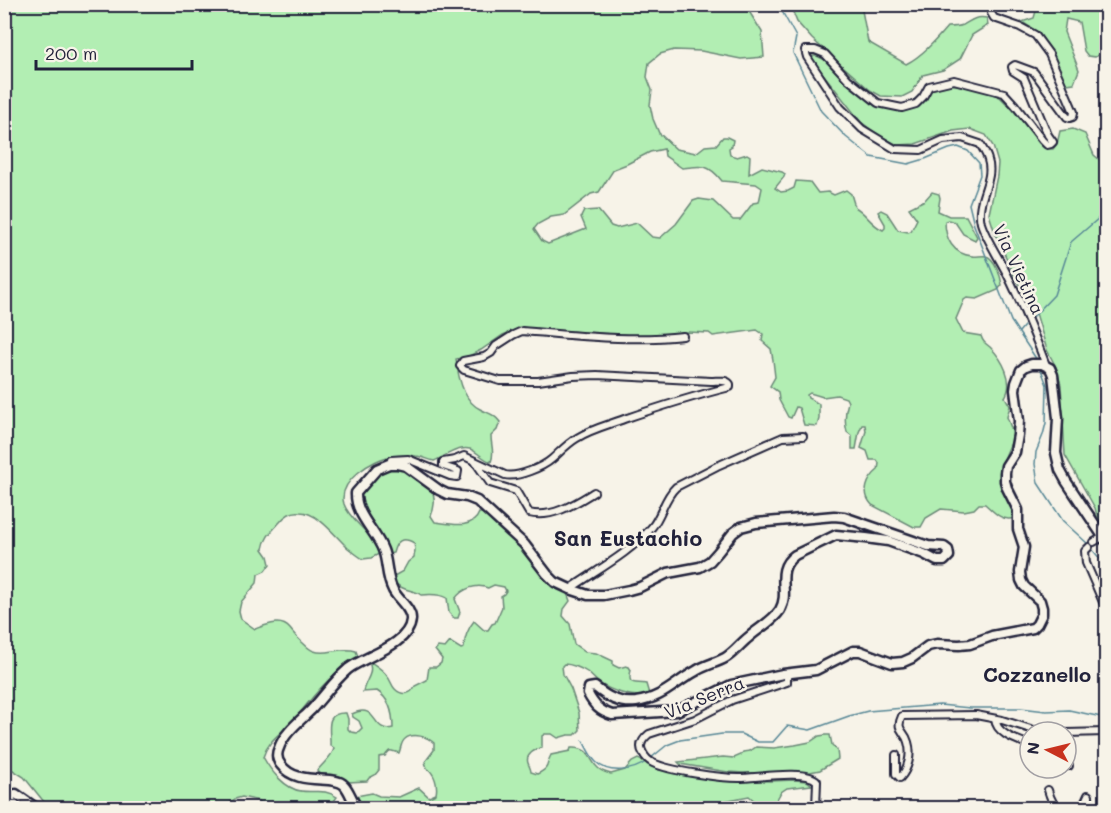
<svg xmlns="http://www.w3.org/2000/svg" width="1111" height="813" font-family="Mali,sans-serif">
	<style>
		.green { fill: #b2eeb3; stroke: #6a8877; stroke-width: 1.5; fill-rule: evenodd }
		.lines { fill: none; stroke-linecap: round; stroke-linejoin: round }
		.stream { stroke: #578796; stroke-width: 1.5 }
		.street-casing { stroke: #22223b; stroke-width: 10 }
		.secondary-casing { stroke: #22223b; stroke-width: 13 }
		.street { stroke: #f7f3e8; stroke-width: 6 }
		.secondary { stroke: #f7f3e8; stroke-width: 8 }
		.labels { text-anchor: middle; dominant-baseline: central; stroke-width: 5; stroke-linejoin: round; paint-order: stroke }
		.street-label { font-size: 18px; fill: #22223b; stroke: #f7f3e8 }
		.neighbourhood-label { font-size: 20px; font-weight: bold; fill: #22223b; stroke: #f7f3e8 }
		.quarter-label { font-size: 21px; font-weight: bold; fill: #22223b; stroke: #f7f3e8 }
	</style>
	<rect width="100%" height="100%" fill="#f7f3e8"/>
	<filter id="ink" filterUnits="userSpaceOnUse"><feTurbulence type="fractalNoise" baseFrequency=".0167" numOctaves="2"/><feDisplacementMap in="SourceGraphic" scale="12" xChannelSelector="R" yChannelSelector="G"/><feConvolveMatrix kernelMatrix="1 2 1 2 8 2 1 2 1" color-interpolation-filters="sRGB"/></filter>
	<g filter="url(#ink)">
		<!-- green -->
		<g class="green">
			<path d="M4 5H750V13L762 32 764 57 741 59 701 51 674 50 660 54 649 63 647 77 652 90 650 105 653 119 659 133 676 149 696 153 705 146 716 145 723 137H727L733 140 732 146 729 148 730 155 737 157 747 154 750 156 749 174 762 167 782 172 785 174 784 177 775 188 781 192 788 191 794 188 796 181 810 182 818 193 828 192 834 195 846 190 851 194 855 207C866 213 871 225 883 230L885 228V224L878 212 881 210 887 213 898 230 908 232 911 231 917 219 909 208 925 200 932 192 939 194 940 198 938 211 949 216H966L977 237 975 240 963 234 955 222 948 220 945 221C945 239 953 254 972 256 976 257 982 255 986 256 995 258 1001 277 1002 285L998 290 977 299 967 298 964 300 956 319 963 333 981 336C983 342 985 343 990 347 1002 359 1015 381 1005 397L1010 406 1007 417 1014 436C1009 448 1000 463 1002 477 1004 491 1013 503 1014 518 1002 522 994 512 985 504H979L974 509 964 511 941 509 926 518 921 527H914L872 505C861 493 867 479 878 470L879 463 877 460H870L867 451 861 448 866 431 865 425H862L859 432 856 449H852V436L847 432C844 421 845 412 848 402L846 398 837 395 823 397 810 393 807 395 808 398 819 404V419L817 426 804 425 799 408 796 407 791 418 788 417 779 400 778 392 770 386 775 377 773 360 771 349 762 341 763 334 757 330 713 336 709 333 687 332 666 334 629 335 520 328 503 335 481 350 469 356 456 359C458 376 463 401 480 409 489 414 493 413 500 422L497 430 491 436C491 447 495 452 491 462 483 459 476 451 470 449 458 446 444 457 434 461 428 460 422 456 416 456 409 455 399 455 392 456 373 459 337 481 344 504 349 518 362 526 370 537 374 542 376 548 379 554L371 558 363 559C358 556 353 552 348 548 336 537 318 512 300 512 292 511 285 516 280 522 272 531 265 537 263 549L268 556 270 564 265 571 258 574 257 583 241 602 239 611 241 619 255 629C266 625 281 618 290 629 294 634 298 639 303 643 306 646 310 650 314 651 327 656 340 646 356 651L359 659C351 664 341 668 335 674 317 689 305 708 290 724 279 735 268 741 263 757 270 770 285 789 301 791 314 793 325 788 337 797L332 804 319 808H267L259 801 242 797 235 799 228 804 220 807 211 806 199 808H49L24 777 5 765ZM664 149 665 156 682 168C702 165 709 164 722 181L756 184 762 188 759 202 753 203 740 220H733L713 201 699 199 693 201 676 224 660 238 652 237 637 223 617 228 611 226 598 210 584 211 581 217 586 229 548 244 542 241 534 229 538 224 551 217 564 215 591 194 599 192 614 169 627 164 650 152Z"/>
			<path d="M790 5H861L868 42 906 64C922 56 935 41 947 27 952 27 958 27 963 25 972 20 975 16 987 18L988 25 972 35 960 59 943 70 923 75 912 92 902 97 881 96 870 90 812 39 797 22Z"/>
			<polygon points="1032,5 1106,5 1106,55 1101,54 1095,57 1088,56 1084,51 1079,22 1066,19 1064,32 1079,70 1074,83 1067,84 1062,79 1052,53 1039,33 1022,22 1034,18 1036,11"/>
			<polygon points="812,56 817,56 825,60 841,77 870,101 884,107 905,106 932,87 945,83 983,90 1000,97 1013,110 1043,147 1048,149 1053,149 1057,144 1060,131 1073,129 1085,134 1094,155 1106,165 1106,534 1100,526 1095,508 1065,455 1061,385 1056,367 1047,350 1036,313 1016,279 995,233 989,214 997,176 998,163 993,146 986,135 970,129 953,131 915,144 898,145 880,136 861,122 813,61"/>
			<path d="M393 469C397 469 400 469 403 470 411 472 428 485 432 491 436 498 434 509 431 516L435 522C450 524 473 530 479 513H486L511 534 555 585 567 593 570 601 564 609 563 616 570 624 574 644 585 652 596 653 613 661V665L619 668 626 666 629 667 631 670C627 686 634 682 646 684L649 694C635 700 609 690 598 682 594 679 591 675 587 672 581 668 571 664 564 664L562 666 563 674 571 689 579 713 580 730 575 735H568L558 738 552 734H545L542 736V747C535 750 525 754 528 763 529 766 531 769 531 772L537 774C551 767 545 766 551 755L570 751 571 748C591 747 588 759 598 768 601 771 607 773 611 774L625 770 632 762 638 759 655 766 733 780 770 781 795 780 807 781 812 785 787 788 781 792 776 801 770 804 757 803 749 796 724 801 713 808H663L661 806 653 808H365L356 796 372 793 379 796 399 797 419 788 429 797 436 794C438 785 435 774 427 768L425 762 434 750V743C428 737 413 732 405 739 401 742 401 748 399 753 390 751 391 748 385 756L379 757V770L375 775 369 778 367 781 348 782 336 776 319 774 317 771C323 763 333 756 334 748L330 745C331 731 323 712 346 713L348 719V729L351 732 357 733 362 728 359 721 353 717 352 714C378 701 371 734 393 728 393 714 390 699 377 691L363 692C364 682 373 675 370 665L372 663C378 667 383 670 387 676 391 680 391 685 395 689 402 696 411 695 415 686L427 680 429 667H436L441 663 442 659 435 650 438 647 445 648 450 642 461 649 464 648C464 639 468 628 474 621L484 630H488L492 624 495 623 502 607 501 596 504 594 506 591 504 587 494 585 488 588C476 583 462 589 455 599L460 612 458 618H454L449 613 447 598C440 594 430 594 421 595 413 589 403 592 394 582V576L403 571 408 562 414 557 415 550 414 543C402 536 396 541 393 553L390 554 387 553 368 520 359 497V494C371 480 375 471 393 469Z"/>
			<polygon points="826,735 830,735 832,745 837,750 838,759 820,770 810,772 744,773 728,772 680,764 678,762 723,757 734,758 741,755 743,752 750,751 756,747 774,748 795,745 810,742 819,736"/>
		</g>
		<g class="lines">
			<!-- stream -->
			<g class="stream">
				<polyline points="778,4 796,37 793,53 821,111 846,137 871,157 908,164 925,159 949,149 958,147 968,151 979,163 980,175 969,204 974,225 1011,321 1037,360"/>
				<polyline points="1031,319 1054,295 1071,242 1106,212"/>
				<polyline points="1019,332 1024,326"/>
				<polyline points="1040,367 1047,385 1046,423 1043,435 1036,452 1035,464 1038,483 1063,521 1088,544"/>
				<polyline points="1091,548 1106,566"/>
				<path d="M583 741C587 748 590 756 596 762 609 775 634 771 647 761"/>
				<polyline points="651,758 667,745 680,740 722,734 741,734 758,742 773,742 787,726 810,730 849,716 868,711 940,705 970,708 1021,708 1046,711 1069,710 1106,718"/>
			</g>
			<defs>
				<g id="street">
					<path d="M991 4V13L994 18 1020 27 1035 35 1049 54 1074 112 1073 117 1070 118 1067 117 1034 72 1015 65 1012 67 1013 71 1024 78 1048 135 1053 142 1051 144 1047 145 1042 140 1015 105 1004 93 954 80 929 86 923 97 916 104 902 108 878 103 848 79 825 54 815 50H805L807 57 840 107 862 129 895 149 921 150 943 140 962 138 980 144C983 149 987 155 988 160 995 181 975 199 981 223 985 237 999 258 1006 272 1021 302 1034 334 1046 365"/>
					<path d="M391 460 408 459 450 476 457 477 458 471 443 466V462L455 460 464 456 505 475C517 478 543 467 552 459 560 452 567 444 577 438 591 429 608 425 624 419 659 407 694 396 730 387V384C726 379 718 381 711 381L597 375 573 376 538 381H500L464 370 460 366 463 361 484 357 491 353 496 346 513 335 522 331C575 335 629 342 683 336"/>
					<path d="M476 463 490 483 516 491 529 513C552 519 576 503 594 492"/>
					<polyline points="1094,542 1103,537"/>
					<polyline points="1089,547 1085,551 1086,563 1106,609"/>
					<path d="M570 589C597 570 630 553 652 527 662 515 664 498 676 487L717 466 783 437 803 436"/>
					<path d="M787 674V682L732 700 695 719 649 734C643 739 638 745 643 753 645 757 649 761 653 763 670 771 720 778 739 778 757 778 806 769 817 781L816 808"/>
					<path d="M995 719C996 734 1017 740 1030 745"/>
					<polyline points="1066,733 1106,732"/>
					<path d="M896 755V774L900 778C908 769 912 755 908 742 905 730 895 731 902 716L976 715 1002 720 1040 732"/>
					<polyline points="1066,765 1069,766"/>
					<path d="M1048 790C1050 797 1053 806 1060 808"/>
					<polyline points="1082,808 1088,795 1089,796 1090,808"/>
				</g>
				<g id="secondary">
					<polyline points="18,808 12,802 10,798 12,795 16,794 36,808"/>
					<path d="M358 808C352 802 350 791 344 785 334 774 297 787 281 765 277 760 276 754 279 748 284 733 300 721 311 710 324 696 334 681 348 669 365 656 409 645 411 620 412 609 398 600 393 590 386 577 388 563 383 550 376 531 355 515 356 493L377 469 389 464H397L406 466 439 490 447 494 467 497 477 501 524 544 547 574 555 582 570 589 588 595H604L629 590 640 587 668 573 700 567 710 561 718 552 733 533 741 527 756 523 834 516 844 517 928 546 944 547 948 550 949 556 944 561H937L924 554 888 541 866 538 836 535 795 555C773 571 791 591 780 610 773 621 759 628 749 637 741 643 734 653 725 658 716 663 705 665 696 671 674 683 663 698 636 702 619 704 607 697 595 687L589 688 588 694C594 705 599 711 612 715L677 711 731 685 783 674 816 670 853 651H860L892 663 903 662 912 658 928 646 937 644 959 645 970 644 992 636 1033 628 1037 624 1042 614V608L1040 601 1024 586 1021 580 1020 572 1024 547 1018 529V510L1007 488 1005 481V473L1006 466 1015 452 1018 435 1019 421 1015 390 1016 383 1021 370 1026 366 1032 364H1042L1050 368 1053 375 1058 418 1056 453 1060 470 1066 481 1106 541"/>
				</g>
			</defs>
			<!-- street casing -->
			<use href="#street" class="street-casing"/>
			<!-- secondary casing -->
			<use href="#secondary" class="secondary-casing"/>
			<!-- street -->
			<use href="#street" class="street"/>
			<!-- secondary -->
			<use href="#secondary" class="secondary"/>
		</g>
	</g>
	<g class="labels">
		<!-- street labels -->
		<g class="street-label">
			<text transform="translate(1019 269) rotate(65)">Via Vietina</text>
			<text transform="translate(704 697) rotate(-22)">Via Serra</text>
		</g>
		<!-- neighbourhood labels -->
		<g class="neighbourhood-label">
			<text x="1037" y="674">Cozzanello</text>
		</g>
		<!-- quarter labels -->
		<g class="quarter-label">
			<text x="628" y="537">San Eustachio</text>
		</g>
	</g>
	<!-- margin -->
	<rect width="1111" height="813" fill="none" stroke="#f7f3e8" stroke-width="24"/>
	<rect x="12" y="12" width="1087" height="789" fill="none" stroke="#22223b" stroke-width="2" filter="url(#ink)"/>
	<!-- north arrow -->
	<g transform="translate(1048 750) rotate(277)"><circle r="28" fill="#f7f3e8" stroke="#a29fa3" stroke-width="1.5"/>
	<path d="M0-4.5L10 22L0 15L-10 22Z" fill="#c8321e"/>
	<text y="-9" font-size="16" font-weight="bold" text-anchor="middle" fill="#22223b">N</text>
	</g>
	<!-- scale -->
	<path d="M36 60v9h156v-9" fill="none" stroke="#22223b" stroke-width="3"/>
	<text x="45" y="60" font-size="18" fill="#22223b" stroke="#f7f3e8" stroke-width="4.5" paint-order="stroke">200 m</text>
</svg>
